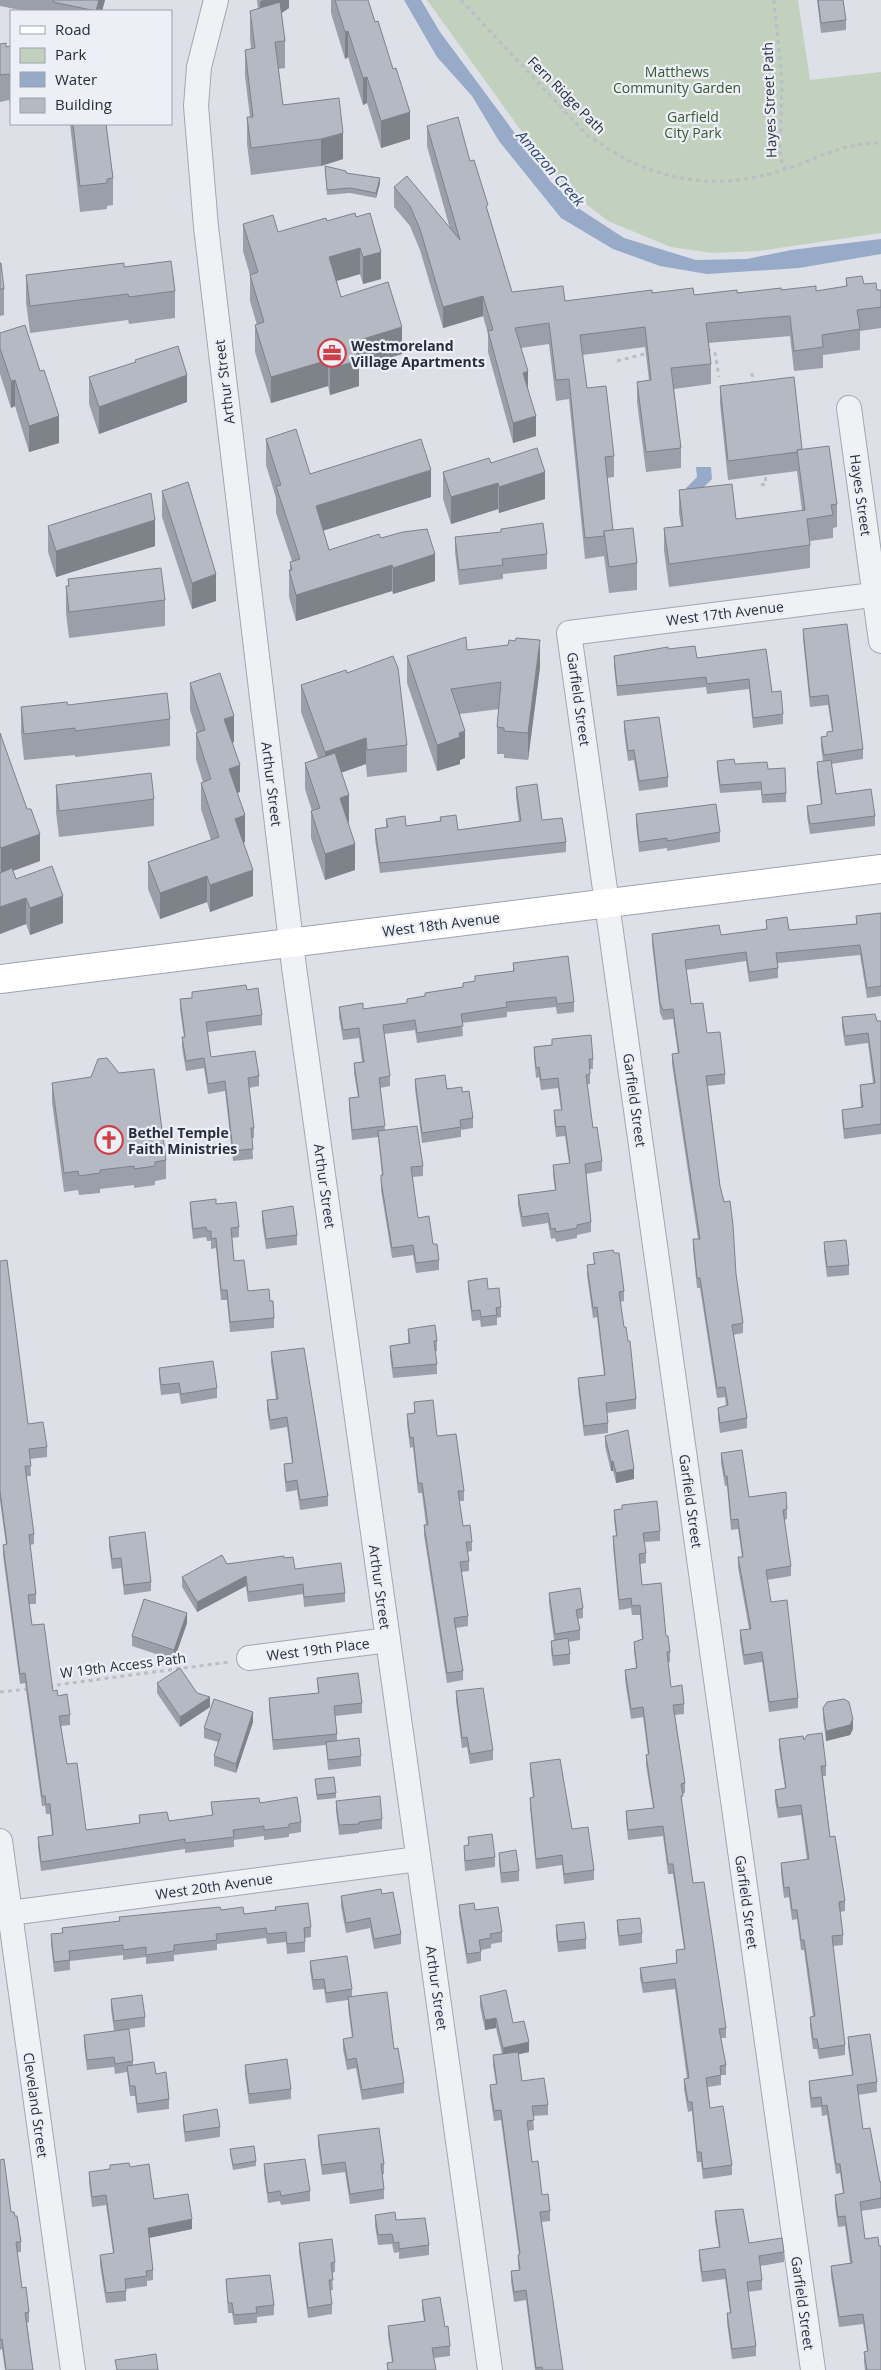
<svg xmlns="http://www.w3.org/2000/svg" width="881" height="2370" font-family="'Open Sans',sans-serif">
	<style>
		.green { fill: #c1d1be }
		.water { fill: #97aac8 }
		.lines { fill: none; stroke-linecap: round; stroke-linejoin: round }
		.minor-casing { stroke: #a2a7b1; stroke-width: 26 }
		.major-casing { stroke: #9ca3b3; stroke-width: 30 }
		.path { stroke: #bbbec5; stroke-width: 3; stroke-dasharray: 4 4; stroke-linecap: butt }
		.minor { stroke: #eff1f5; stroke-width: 24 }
		.major { stroke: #fff; stroke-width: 28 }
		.wall { fill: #9b9fa9 }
		.shaded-wall { fill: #7e8289 }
		.building { fill: #b4b9c4; stroke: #7e8289 }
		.labels { text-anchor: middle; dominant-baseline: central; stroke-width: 4.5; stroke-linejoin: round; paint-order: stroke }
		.park-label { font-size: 14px; fill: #375933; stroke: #eceff5 }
		.street-label { font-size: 14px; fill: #262d3e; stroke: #eceff5 }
		.poi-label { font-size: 14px; font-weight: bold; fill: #262d3e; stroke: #eceff5; text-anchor: start }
		.water-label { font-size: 15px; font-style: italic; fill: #304872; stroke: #eceff5 }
	</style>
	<rect width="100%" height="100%" fill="#dde0e7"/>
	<!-- green -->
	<polygon class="green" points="427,0 798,0 810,80 881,72 881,233 758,251 712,253 671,247 608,221 573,194 540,157"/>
	<!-- water -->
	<g class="water">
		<polygon points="404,0 421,0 440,32 551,182 581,210 624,238 696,260 747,259 791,250 881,239 881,254 799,268 707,274 660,266 613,249 561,218 499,141 472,96 437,57"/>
		<polygon points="696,467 711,467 712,479 695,496 686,488 697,477"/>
	</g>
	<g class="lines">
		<defs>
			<g id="minor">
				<polyline points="216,0 199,67 196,106 206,227 294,967 490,2370"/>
				<polyline points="849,408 881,641"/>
				<polyline points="249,1658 388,1640"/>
				<polyline points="0,1841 73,2370"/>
				<polyline points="10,1913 418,1859"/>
				<polyline points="813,2370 569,633 881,594"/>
			</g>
			<polyline id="major" points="0,979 881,869"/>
		</defs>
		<!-- minor casing -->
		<use href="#minor" class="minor-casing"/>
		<!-- major casing -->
		<use href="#major" class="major-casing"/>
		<!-- path -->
		<g class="path">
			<path d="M461 0 585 133C647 180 711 194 786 169 823 157 840 143 881 143"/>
			<polyline points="774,0 782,82 780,158 785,169"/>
			<polyline points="707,349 715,353 719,377"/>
			<polyline points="617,361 648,353"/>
			<polyline points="752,373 753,385"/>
			<polyline points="761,485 766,484 765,473"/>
			<polyline points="49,1686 229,1662"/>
			<polyline points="0,1692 28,1689"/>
		</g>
		<!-- minor -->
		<use href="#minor" class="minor"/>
		<!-- major -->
		<use href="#major" class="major"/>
	</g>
	<!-- wall -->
	<g class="wall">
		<polygon points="0,0 105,0 102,11 25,11 0,6"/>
		<polygon points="257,0 289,0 289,8 281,13 285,41 285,68 278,69 283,105 343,159 321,166 251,175 247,144 247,117 250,117 245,76 245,50 251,49 250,38 250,11 258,9"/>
		<polygon points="331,0 368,0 410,139 381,148 367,103 363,105 348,57 345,59 331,13"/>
		<polygon points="817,0 843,0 846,20 846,30 821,33"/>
		<polygon points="0,44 6,47 11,46 11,105 10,105 9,100 0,102"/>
		<polygon points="70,124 106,124 113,178 113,205 107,206 107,209 80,212"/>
		<polygon points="427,126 470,161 488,212 512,292 565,301 652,293 694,295 781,290 816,291 846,287 846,278 864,284 877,290 881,290 881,328 860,331 860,350 823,355 823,368 794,371 790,336 708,343 711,364 711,384 674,389 681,448 681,468 646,472 637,402 637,382 649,380 645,347 582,355 587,388 614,456 614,477 607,478 613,530 637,563 637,590 609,593 604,556 585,559 569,399 556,401 549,344 521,348 536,436 513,443 488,352 488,334 483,316 443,328 420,250 410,226 394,207 394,187 450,229 427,146"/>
		<polygon points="325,166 380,183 376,198 350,193 327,195"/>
		<polygon points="355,213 381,279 363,284 360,274 337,281 341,297 402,354 359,367 359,386 330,395 328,386 271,403 255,352 255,325 257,325 250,301 250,275 243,251 243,224 278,232 327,221"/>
		<polygon points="0,263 4,289 4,315 0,316"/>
		<polygon points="124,267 175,291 175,318 129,324 128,320 30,333 26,302 26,275"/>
		<polygon points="0,333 59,443 29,452 15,406 11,408 0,374"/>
		<polygon points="135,360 187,402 99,434 89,404 89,377 135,363"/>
		<polygon points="720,386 802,449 837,504 837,527 833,528 833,538 810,541 810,568 669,587 664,551 664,528 681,526 679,513 679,490 736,519 802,511 797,471 728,480 720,404"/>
		<polygon points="266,439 310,474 431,497 323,530 329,550 381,538 435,581 393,594 392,591 296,621 289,597 289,570 290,570 290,562 292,561 276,513 276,498 266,465"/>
		<polygon points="491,463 545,499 499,513 498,509 451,524 443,499 443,472"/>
		<polygon points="162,491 216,601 192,609 162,517"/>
		<polygon points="48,526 155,546 56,577 48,552"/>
		<polygon points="455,537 547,554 547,569 503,574 503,579 459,585 455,552"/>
		<polygon points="68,579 165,600 165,626 69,638 66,613 66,586 68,586"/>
		<polygon points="803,629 863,749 863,759 831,764 836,794 875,816 875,826 810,834 807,816 807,806 821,805 817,772 817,762 823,761 821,747 821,737 827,736 827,732 832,731 828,705 810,707 803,639"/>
		<polygon points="668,649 697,658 766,649 772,692 783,714 783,724 753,728 749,689 707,694 706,687 617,696 614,666 614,656"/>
		<polygon points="467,650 540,667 528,760 504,758 504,754 497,754 497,727 499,709 460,714 465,758 460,760 460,764 437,771 407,683 407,656"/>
		<polygon points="347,673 407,745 407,772 367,777 366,764 341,773 355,870 325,880 311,838 311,811 312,811 305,789 305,763 318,758 301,712 301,685"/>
		<polygon points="190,683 234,742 232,743 240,792 237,793 245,842 243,843 253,896 210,912 207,902 160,919 148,889 148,862 211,840 201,809 201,783 203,782 196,759 196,733 197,732 190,710"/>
		<polygon points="68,705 170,719 170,746 75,757 75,755 24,760 21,733 21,707"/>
		<polygon points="624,721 668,777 668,787 639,791 634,760 628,761 624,731"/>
		<polygon points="0,733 40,861 13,871 16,879 63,923 30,935 26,924 0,934"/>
		<polygon points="717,761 735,764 786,793 786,802 762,803 761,790 720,793 717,769"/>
		<polygon points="56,785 154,799 154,826 59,837 56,812"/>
		<polygon points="516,787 542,820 566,842 566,852 380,873 375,839 375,829 386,827 386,819 406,826 440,821 440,817 458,830 519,822 516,797"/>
		<polygon points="636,814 720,832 720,842 667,851 667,848 639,852 636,824"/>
		<polygon points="881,913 881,996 867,998 860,955 778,963 778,978 749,982 746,961 686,970 691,1004 707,1033 725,1074 725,1084 708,1086 720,1186 736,1274 743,1323 743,1333 733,1335 747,1418 747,1428 720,1433 718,1418 718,1408 726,1406 725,1397 717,1398 700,1288 697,1288 693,1249 693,1239 698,1239 672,1064 672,1054 678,1054 673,1019 663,1020 660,1013 652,944 652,934 721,935 766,929 766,920 789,930 856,924 856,916"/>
		<polygon points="513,963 574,1002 574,1012 557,1014 556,1007 507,1012 507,1017 462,1023 463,1036 417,1043 415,1030 384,1034 390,1076 390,1086 380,1088 385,1130 423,1166 423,1176 412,1177 418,1218 433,1244 439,1260 439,1270 416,1273 413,1255 392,1258 381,1190 381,1175 382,1175 378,1137 352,1140 349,1108 349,1098 358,1097 354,1073 354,1063 362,1062 359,1038 343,1040 339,1017 339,1007 363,1009 407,1003 407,999 425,996 425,993 463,987 463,983 475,981 475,976 513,971"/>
		<polygon points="247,990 262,1015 262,1025 208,1032 211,1057 259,1076 259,1086 249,1088 254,1128 254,1138 252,1138 253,1159 233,1161 225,1091 208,1094 204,1068 186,1071 182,1047 182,1037 184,1037 180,1009 180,999 192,998 192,992"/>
		<polygon points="842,1017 877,1021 881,1021 881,1134 844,1139 842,1120 842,1110 861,1108 860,1095 860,1085 873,1083 868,1043 845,1046 842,1027"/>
		<polygon points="552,1039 593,1059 593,1069 590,1069 590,1084 587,1084 593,1128 602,1161 602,1171 586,1174 591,1222 591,1232 577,1235 577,1238 556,1242 555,1238 551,1239 548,1223 522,1227 518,1205 518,1195 555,1190 553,1175 553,1165 569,1163 565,1136 556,1137 554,1120 554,1110 561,1110 558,1088 541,1090 539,1077 536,1078 534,1057 534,1047 552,1045"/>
		<polygon points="415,1079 462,1092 473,1118 473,1128 461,1130 461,1137 422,1143 415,1089"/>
		<polygon points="52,1083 166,1160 166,1179 155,1181 155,1185 134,1188 134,1185 100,1189 100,1193 79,1195 78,1190 64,1192 52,1102"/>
		<polygon points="190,1202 216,1204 239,1227 239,1237 232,1238 234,1261 248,1291 270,1301 274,1318 274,1328 230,1332 227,1300 221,1300 216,1248 211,1249 211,1241 207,1241 206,1237 193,1239 190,1212"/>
		<polygon points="262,1211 297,1235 297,1245 266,1249 262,1221"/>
		<polygon points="824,1242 849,1265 849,1275 827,1277 824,1252"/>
		<polygon points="593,1253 624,1291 624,1301 620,1302 636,1399 636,1409 607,1413 608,1423 608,1433 584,1436 578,1388 578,1378 604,1375 597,1317 593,1318 587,1275 587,1265 594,1264"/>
		<polygon points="0,1261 28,1424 47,1447 47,1457 30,1459 31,1476 26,1476 34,1534 34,1544 30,1545 36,1594 36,1604 29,1604 32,1625 53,1691 58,1696 70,1715 70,1725 61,1726 67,1764 86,1830 139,1823 139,1815 169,1821 212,1816 211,1802 260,1803 301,1822 301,1832 289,1834 289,1837 264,1840 264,1836 234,1840 234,1847 185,1853 185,1849 41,1871 38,1847 38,1837 52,1835 50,1814 46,1814 45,1806 42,1806 25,1683 20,1684 3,1555 3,1545 6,1545 0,1501"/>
		<polygon points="468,1281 488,1289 501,1307 501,1317 497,1318 497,1325 481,1327 480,1320 472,1321 468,1290"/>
		<polygon points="408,1329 437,1341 437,1351 435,1351 437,1364 437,1374 393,1378 390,1356 390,1346 408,1343"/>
		<polygon points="271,1352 328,1496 328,1506 300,1510 297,1490 286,1492 284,1474 284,1464 292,1463 287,1427 270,1430 267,1410 267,1400 276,1399 271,1362"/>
		<polygon points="159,1368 217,1388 217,1398 181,1404 179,1393 161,1395 159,1378"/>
		<polygon points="414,1402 437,1436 464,1491 464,1501 459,1501 463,1526 472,1542 472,1551 467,1552 469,1561 469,1571 461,1572 468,1616 468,1626 456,1628 463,1671 463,1680 447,1683 424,1535 424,1525 426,1525 422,1493 418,1493 413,1447 410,1448 407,1424 407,1414 414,1413"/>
		<polygon points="605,1436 634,1479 616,1483 613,1471 611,1471 605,1446"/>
		<polygon points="721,1453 749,1497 787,1509 787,1519 784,1520 791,1566 791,1576 767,1580 771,1602 798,1698 798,1708 769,1712 762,1662 744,1665 740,1640 740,1630 749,1629 738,1567 738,1557 742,1557 738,1529 731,1530 727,1486 725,1486 721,1463"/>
		<polygon points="622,1505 660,1531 660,1541 644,1542 646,1553 646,1563 640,1564 642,1585 666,1636 670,1652 670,1662 668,1662 671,1687 684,1704 684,1714 675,1715 685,1783 685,1793 682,1794 682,1806 693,1883 726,2028 726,2038 721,2038 726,2065 726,2075 721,2075 721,2085 708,2087 710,2108 732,2165 732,2175 703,2179 701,2162 697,2162 692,2111 688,2112 684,2089 684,2079 687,2079 675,1989 643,1993 640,1978 640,1968 676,1963 676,1950 684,1949 673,1874 668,1874 663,1836 628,1840 626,1821 626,1811 653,1808 646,1765 646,1755 648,1755 643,1717 631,1719 625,1680 625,1670 636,1668 634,1652 634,1642 642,1639 640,1615 632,1615 631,1608 619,1610 613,1546 613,1536 616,1536 614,1520 614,1510 622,1509"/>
		<polygon points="109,1537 151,1582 151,1591 124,1595 121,1568 112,1569 109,1547"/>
		<polygon points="284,1558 295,1569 345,1593 345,1602 304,1607 303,1594 248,1602 246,1586 197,1612 182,1587 182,1577 227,1564"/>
		<polygon points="549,1593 583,1608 583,1618 578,1619 580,1630 580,1640 568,1642 570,1654 570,1664 553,1666 551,1651 551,1641 554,1640 549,1603"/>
		<polygon points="187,1623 174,1660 132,1646 132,1636"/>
		<polygon points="317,1678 362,1703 362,1713 335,1716 337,1734 337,1740 361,1756 361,1766 328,1770 326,1745 273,1750 269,1708 269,1698 318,1693"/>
		<polygon points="157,1683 197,1693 210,1707 180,1727 157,1693"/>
		<polygon points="456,1691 493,1750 493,1760 470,1764 467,1747 462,1748 456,1701"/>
		<polygon points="823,1708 853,1729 850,1735 826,1741 823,1718"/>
		<polygon points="253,1722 236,1773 214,1766 214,1756 218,1742 204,1738 204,1728"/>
		<polygon points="779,1739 804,1740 826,1766 826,1776 823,1776 830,1837 845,1901 845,1911 840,1912 843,1935 843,1945 833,1946 845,2045 845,2055 819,2059 817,2049 813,2049 810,2027 810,2017 813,2017 804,1950 801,1950 797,1919 792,1920 789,1897 784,1898 781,1873 781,1863 807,1860 801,1815 778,1818 775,1800 775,1790 785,1788 779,1749"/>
		<polygon points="530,1763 572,1829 594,1870 594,1880 564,1884 562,1865 536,1869 530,1808 530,1798 533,1797 530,1773"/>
		<polygon points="315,1779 336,1793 336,1798 317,1800"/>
		<polygon points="336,1801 382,1819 382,1829 359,1832 359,1833 339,1835 336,1811"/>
		<polygon points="468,1837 495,1857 495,1867 465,1871 464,1856 464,1846 468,1845"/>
		<polygon points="499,1853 519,1871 519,1881 501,1883 499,1863"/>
		<polygon points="382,1894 401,1934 401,1944 374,1949 370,1928 346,1933 341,1906 341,1896"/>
		<polygon points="459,1905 475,1910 502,1932 502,1942 491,1944 491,1948 481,1950 481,1961 467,1964 459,1915"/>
		<polygon points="275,1907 311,1927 311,1937 305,1938 305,1952 287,1954 286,1942 267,1944 266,1938 217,1944 217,1950 174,1955 174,1961 146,1964 146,1957 123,1960 123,1955 70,1961 70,1970 54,1972 51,1944 51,1934 62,1933 62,1928 221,1910 244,1914 275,1910"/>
		<polygon points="617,1920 642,1933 642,1943 619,1946 617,1930"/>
		<polygon points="556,1925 586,1939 586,1949 558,1952 556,1935"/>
		<polygon points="310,1961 352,1989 352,1997 394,2049 404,2083 404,2093 362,2100 356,2068 347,2070 343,2049 343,2039 352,2038 348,2007 348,2000 326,2003 324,1989 313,1990 310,1970"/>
		<polygon points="480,1996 513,2023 529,2052 518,2054 522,2081 548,2105 548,2115 533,2116 534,2130 528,2131 532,2162 542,2195 550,2211 550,2221 541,2222 563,2370 535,2370 526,2300 514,2302 511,2281 511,2271 519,2270 518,2265 518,2255 519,2255 501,2120 494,2121 490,2095 490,2085 496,2084 493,2065 493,2055 502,2054 496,2028 485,2030 480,2006"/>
		<polygon points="111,1999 145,2017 145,2027 114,2031 111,2009"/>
		<polygon points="84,2035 133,2061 133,2065 156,2074 169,2099 169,2109 137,2113 135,2096 130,2096 127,2072 115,2074 114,2067 87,2070 84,2045"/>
		<polygon points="848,2037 877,2082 877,2092 858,2095 863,2129 880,2182 881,2182 881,2208 861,2211 881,2370 865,2370 864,2362 864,2352 867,2351 863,2324 839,2327 831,2276 831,2266 850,2263 845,2226 838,2227 835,2205 835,2195 843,2194 840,2173 836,2174 827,2115 822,2116 821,2107 811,2108 809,2091 809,2081 852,2075 848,2047"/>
		<polygon points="245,2065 291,2089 291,2099 249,2104 245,2075"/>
		<polygon points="183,2115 220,2127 220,2137 185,2142 183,2124"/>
		<polygon points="318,2135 384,2164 384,2174 382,2174 384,2189 384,2199 350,2204 345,2172 322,2175 318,2145"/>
		<polygon points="230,2149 256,2161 256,2166 233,2170 230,2154"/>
		<polygon points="0,2160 11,2212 21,2242 21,2252 17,2252 22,2288 29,2312 29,2322 27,2323 33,2370 5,2370 2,2349 0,2350"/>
		<polygon points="264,2164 310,2191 310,2201 281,2205 280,2201 268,2203 264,2174"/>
		<polygon points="110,2165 130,2167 154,2199 192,2229 149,2238 153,2270 153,2280 147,2281 147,2286 126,2289 126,2301 106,2303 100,2265 100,2255 113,2253 106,2205 92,2207 89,2182 89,2172 110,2170"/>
		<polygon points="715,2211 749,2243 784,2252 784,2262 760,2266 762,2280 762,2290 748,2292 756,2346 756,2356 732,2359 727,2323 727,2313 730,2313 725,2279 702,2282 699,2260 699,2250 719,2247 715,2221"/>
		<polygon points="375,2215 429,2245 429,2255 399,2259 399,2252 394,2253 392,2244 378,2245 375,2225"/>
		<polygon points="299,2243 335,2262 335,2272 332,2273 333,2290 330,2290 332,2304 332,2314 308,2318 299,2253"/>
		<polygon points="226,2279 274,2305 274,2315 257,2317 257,2323 234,2325 232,2313 228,2313"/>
		<polygon points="422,2300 445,2327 450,2346 450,2356 434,2358 436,2370 387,2370 387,2363 392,2362 388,2336 388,2326 424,2321 422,2310"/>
	</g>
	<!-- shaded-wall -->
	<g class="shaded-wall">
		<polygon points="99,0 105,0 102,11 96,11"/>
		<polygon points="263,0 289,0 289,8 260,28 260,2"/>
		<polygon points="348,31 348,57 345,59 345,32"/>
		<polygon points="367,77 367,103 363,105 363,78"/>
		<polygon points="410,112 410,139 381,148 381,121"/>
		<polygon points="343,133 343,159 321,166 321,139"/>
		<polygon points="380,178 380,183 376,198 376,193"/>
		<polygon points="360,248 360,274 329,283 329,257"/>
		<polygon points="381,252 381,279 363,284 363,257"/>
		<polygon points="483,296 483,316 443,328 443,307"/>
		<polygon points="402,327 402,354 359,367 359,386 330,395 330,369 353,342"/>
		<polygon points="328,360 328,386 271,403 271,377"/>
		<polygon points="528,371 528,392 523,373"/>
		<polygon points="187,375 187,402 99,434 99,407"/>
		<polygon points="15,380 15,406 11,408 11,381"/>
		<polygon points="59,416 59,443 29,452 29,426"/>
		<polygon points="536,416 536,436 513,443 513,423"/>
		<polygon points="431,470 431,497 316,533 316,506"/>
		<polygon points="545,472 545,499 499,513 499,487"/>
		<polygon points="498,483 498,509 451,524 451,497"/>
		<polygon points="155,520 155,546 56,577 56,551"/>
		<polygon points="435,554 435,581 393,594 393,568"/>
		<polygon points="392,565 392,591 296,621 296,595"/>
		<polygon points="216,574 216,601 192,609 192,583"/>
		<polygon points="540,640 540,667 528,760 528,733"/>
		<polygon points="234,716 234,742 224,745 224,719"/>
		<polygon points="465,731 465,758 460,760 460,764 437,771 437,745 459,733"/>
		<polygon points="366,738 366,764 325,778 325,752"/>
		<polygon points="240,765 240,792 229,795 229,769"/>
		<polygon points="349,795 349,822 340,825 340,798"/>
		<polygon points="245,815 245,842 235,845 235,819"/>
		<polygon points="40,834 40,861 1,875 1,848"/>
		<polygon points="355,844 355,870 325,880 325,854"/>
		<polygon points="253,870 253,896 210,912 210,885"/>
		<polygon points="207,876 207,902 160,919 160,893"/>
		<polygon points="63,896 63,923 30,935 30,908"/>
		<polygon points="26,898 26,924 0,934 0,907"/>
		<polygon points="613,1461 613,1471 611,1471 611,1462"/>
		<polygon points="634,1469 634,1479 616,1483 616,1473"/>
		<polygon points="246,1576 246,1586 197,1612 197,1602"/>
		<polygon points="187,1613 187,1623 174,1660 174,1650"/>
		<polygon points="210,1697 210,1707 180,1727 180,1717"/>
		<polygon points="253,1712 253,1722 236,1773 236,1764"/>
		<polygon points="853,1719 853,1729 850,1735 826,1741 826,1731"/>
		<polygon points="496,2018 496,2028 485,2030 485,2020"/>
		<polygon points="529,2042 529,2052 503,2058 503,2048"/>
		<polygon points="192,2219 192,2229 148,2238 148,2228"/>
	</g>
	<!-- building -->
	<g class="building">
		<polygon points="54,0 99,0 96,11 53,2"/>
		<polygon points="335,0 368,0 375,22 378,21 393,69 396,68 410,112 381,121 367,77 363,78 348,31 345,32"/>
		<polygon points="818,0 843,0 846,20 821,23"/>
		<polygon points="280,2 285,41 275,42 283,105 339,98 343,133 321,139 251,148 247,117 253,117 245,50 255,48 250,11"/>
		<polygon points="6,43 6,47 11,46 11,79 10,79 9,74 0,75 0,44"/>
		<polygon points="458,117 470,161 474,160 488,205 486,206 512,292 563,286 565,301 652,290 652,293 693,288 694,295 737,290 737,293 781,288 781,290 816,286 816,291 847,286 846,278 862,276 864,284 876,283 877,290 881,290 881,307 857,310 860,329 822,335 823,347 794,351 790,316 706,323 711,364 671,368 681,448 646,452 637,382 651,380 645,327 580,335 587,388 606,386 614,456 605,457 613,530 604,531 604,536 585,538 569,379 556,380 549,323 515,328 528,371 523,373 536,416 513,423 488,331 493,330 483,296 443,307 420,229 410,206 394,187 407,176 460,240 427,126"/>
		<polygon points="73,124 106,124 113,178 107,179 107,183 80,186"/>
		<polygon points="325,166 346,171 346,173 380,178 376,193 350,188 327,190"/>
		<polygon points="355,213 356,217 370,213 381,252 363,257 360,248 329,257 341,297 388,282 402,327 353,342 359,360 330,369 328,360 271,377 255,325 264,322 250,275 258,272 243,224 273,215 278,232 326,218 327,221"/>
		<polygon points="171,261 175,291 129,297 128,294 30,306 26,275 124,263 124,267"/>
		<polygon points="0,263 1,263 4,289 0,289"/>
		<polygon points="25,325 40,371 44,370 59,416 29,426 15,380 11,381 0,348 0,333"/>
		<polygon points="178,346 187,375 99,407 89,377 136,362 135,360"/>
		<polygon points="794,377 802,449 797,450 798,452 728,461 720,386"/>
		<polygon points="296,429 310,474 421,439 431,470 316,506 329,550 379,534 381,538 403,532 427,529 435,554 393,568 392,565 296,595 289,570 292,570 290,562 300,559 276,486 281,485 266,439"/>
		<polygon points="829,446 837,504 831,505 833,515 807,519 810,545 669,564 664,528 683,526 679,490 732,484 736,519 805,510 797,450"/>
		<polygon points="537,448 545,472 499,487 498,483 451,497 443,472 489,458 491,463"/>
		<polygon points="188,482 216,574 192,583 162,491"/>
		<polygon points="151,493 155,520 56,551 48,526"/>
		<polygon points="543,523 547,554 502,559 503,565 459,570 455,537 501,532 501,529"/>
		<polygon points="633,528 637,563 609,567 604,531"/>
		<polygon points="161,568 165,600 69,612 66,586 69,586 68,579"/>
		<polygon points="847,624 863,749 824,755 821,737 827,736 827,732 833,731 828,695 810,697 803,629"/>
		<polygon points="466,637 467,650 508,645 509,640 515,641 516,638 540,640 528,733 504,731 504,728 497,727 501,682 451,689 465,731 459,733 460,737 437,745 407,656"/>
		<polygon points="695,646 697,658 766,649 772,692 781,691 783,714 753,718 749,679 707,684 706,677 617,686 614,656 668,647 668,649"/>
		<polygon points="393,656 398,668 407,745 367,750 366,738 325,752 301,685 346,670 347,673"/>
		<polygon points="220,673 234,716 224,719 240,765 229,769 245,815 235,819 253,870 210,885 207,876 160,893 148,862 219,837 201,783 211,779 196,733 205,730 190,683"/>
		<polygon points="167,693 170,719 75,731 75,728 24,734 21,707 67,702 68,705"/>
		<polygon points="659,717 668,777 639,781 634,750 628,751 624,721"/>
		<polygon points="0,733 27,809 31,809 40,834 1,848 0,846"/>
		<polygon points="335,753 349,795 340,798 355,844 325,854 311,811 320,808 305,763"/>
		<polygon points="734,759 735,764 767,762 768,769 785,768 786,793 762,795 761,782 720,785 717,761"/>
		<polygon points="831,760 836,794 871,789 875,816 810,824 807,806 822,804 817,762"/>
		<polygon points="151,773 154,799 59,811 56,785"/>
		<polygon points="537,784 542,820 562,818 566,842 380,863 375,829 388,827 386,819 405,816 406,826 441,821 440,817 456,815 458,830 521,821 516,787"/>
		<polygon points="716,804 720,832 667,841 667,838 639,842 636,814"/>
		<polygon points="52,866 63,896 30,908 26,898 0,907 0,873 12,868 16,879"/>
		<polygon points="881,913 881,986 867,988 860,945 776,953 778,968 749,972 746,952 685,960 691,1004 703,1003 707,1033 720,1032 725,1074 706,1076 720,1186 724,1202 730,1201 733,1225 736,1274 743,1323 732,1325 747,1418 720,1423 718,1408 728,1405 725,1387 717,1388 700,1278 697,1278 693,1239 700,1239 672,1054 679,1053 673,1009 663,1010 660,1003 652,934 719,925 721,935 767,929 766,920 787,917 789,930 857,924 856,916"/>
		<polygon points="568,956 574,1002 557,1004 556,997 506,1002 507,1007 461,1014 463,1026 417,1033 415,1020 383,1025 390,1076 379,1078 385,1126 352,1130 349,1098 359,1097 354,1063 364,1062 359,1028 343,1030 339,1007 363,1003 363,1009 407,1003 407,999 425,996 425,993 463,987 463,983 475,981 475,976 514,971 513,963"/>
		<polygon points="246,985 247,990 258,988 262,1015 206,1022 211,1057 255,1051 259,1076 248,1078 254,1128 251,1128 253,1149 233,1151 225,1081 208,1084 204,1058 186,1061 182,1037 185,1037 180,999 192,998 192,992"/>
		<polygon points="875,1014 877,1021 881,1021 881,1124 844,1129 842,1110 863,1107 860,1085 875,1083 868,1033 845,1036 842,1017"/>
		<polygon points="591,1035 593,1059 589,1059 590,1074 586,1075 593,1128 597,1127 602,1161 585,1164 591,1222 577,1225 577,1228 556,1232 555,1228 551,1229 548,1213 522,1217 518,1195 556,1190 553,1165 570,1163 565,1126 556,1127 554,1110 562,1110 558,1078 541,1080 539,1067 536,1068 534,1047 552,1045 552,1039"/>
		<polygon points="107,1058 119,1073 154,1069 166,1160 155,1162 155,1166 134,1169 134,1166 100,1170 100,1173 79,1176 78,1171 64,1173 52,1083 91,1077 98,1059"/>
		<polygon points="445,1075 447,1089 462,1087 462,1092 469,1091 473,1118 460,1120 461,1127 422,1133 415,1079"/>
		<polygon points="417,1126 423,1166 411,1167 418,1218 429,1216 433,1244 437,1244 439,1260 416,1263 413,1245 392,1248 381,1181 381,1175 383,1175 378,1131"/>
		<polygon points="216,1199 216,1204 236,1202 239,1227 231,1228 234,1261 244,1260 248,1291 269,1289 270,1301 273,1301 274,1318 230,1322 227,1290 221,1290 216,1238 211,1239 211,1231 207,1231 206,1227 193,1229 190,1202"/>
		<polygon points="293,1206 297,1235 266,1239 262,1211"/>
		<polygon points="846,1240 849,1265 827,1267 824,1242"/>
		<polygon points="613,1250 614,1253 619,1253 624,1291 619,1292 624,1327 626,1327 628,1341 630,1341 636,1399 606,1403 608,1423 584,1426 578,1378 605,1375 597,1307 593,1308 587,1265 595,1264 593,1253"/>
		<polygon points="7,1260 28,1424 43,1422 47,1447 29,1449 31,1466 25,1466 34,1534 29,1535 36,1594 28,1595 32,1625 44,1624 53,1691 57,1690 58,1696 67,1694 70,1715 59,1716 67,1764 77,1763 86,1830 140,1823 139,1815 167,1812 169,1821 213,1815 211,1802 259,1798 260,1803 297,1797 301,1822 289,1824 289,1827 264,1830 264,1826 233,1830 234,1837 185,1843 185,1839 41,1862 38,1837 53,1835 50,1804 46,1804 45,1796 42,1796 25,1673 20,1674 3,1545 7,1544 0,1491 0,1261"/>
		<polygon points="487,1278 488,1289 499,1288 501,1307 496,1308 497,1315 481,1317 480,1310 472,1311 468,1281"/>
		<polygon points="435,1325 437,1341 434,1341 437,1364 393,1368 390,1346 410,1343 408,1329"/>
		<polygon points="304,1348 328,1496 300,1500 297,1480 286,1482 284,1464 293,1463 287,1417 270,1420 267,1400 278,1399 271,1352"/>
		<polygon points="213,1361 217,1388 181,1394 179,1383 161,1385 159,1368"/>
		<polygon points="433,1400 437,1436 456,1434 464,1491 458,1491 463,1526 470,1525 472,1542 466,1542 469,1561 460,1562 468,1616 454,1618 463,1671 447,1673 424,1525 428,1525 422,1483 418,1483 413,1437 410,1438 407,1414 415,1413 414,1402"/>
		<polygon points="628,1430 634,1469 616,1473 613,1461 611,1462 605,1436"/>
		<polygon points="742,1450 749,1497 786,1492 787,1509 783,1510 791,1566 766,1570 771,1602 787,1600 798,1698 769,1702 762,1652 744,1655 740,1630 751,1629 738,1557 743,1557 738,1519 731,1520 727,1476 725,1476 721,1453"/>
		<polygon points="657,1501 660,1531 643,1533 646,1553 639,1554 642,1585 661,1583 666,1636 668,1636 670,1652 667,1652 671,1687 682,1685 684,1704 673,1705 685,1783 681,1784 683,1796 681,1796 693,1883 704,1882 726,2028 719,2029 726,2065 720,2066 721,2075 706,2078 710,2108 723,2106 732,2165 703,2169 701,2152 697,2152 692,2102 688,2102 684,2079 689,2078 675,1979 643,1983 640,1968 677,1963 676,1950 685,1949 673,1864 668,1864 663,1826 628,1830 626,1811 654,1808 646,1755 649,1754 643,1707 631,1709 625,1670 637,1668 634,1642 643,1639 640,1605 632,1606 631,1598 619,1600 613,1536 617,1536 614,1510 622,1509 622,1505"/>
		<polygon points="145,1532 151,1582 124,1585 121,1558 112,1559 109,1537"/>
		<polygon points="222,1555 227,1564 284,1556 284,1558 293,1557 295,1569 341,1563 345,1593 304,1597 303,1584 248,1592 246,1576 197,1602 182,1577"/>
		<polygon points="580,1588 583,1608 576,1610 580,1630 555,1634 549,1593"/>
		<polygon points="144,1599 187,1613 174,1650 132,1636"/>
		<polygon points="568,1638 570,1654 553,1656 551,1641"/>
		<polygon points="180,1668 197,1693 210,1697 180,1717 157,1683"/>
		<polygon points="358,1673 362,1703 334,1706 337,1734 273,1740 269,1698 319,1693 317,1678"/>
		<polygon points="483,1688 493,1750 470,1754 467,1737 462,1738 456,1691"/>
		<polygon points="214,1699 253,1712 236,1764 214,1756 221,1734 204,1728"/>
		<polygon points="844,1699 849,1702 853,1719 850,1725 826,1731 823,1708 827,1702"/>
		<polygon points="822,1733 826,1766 821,1766 830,1837 835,1836 845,1901 839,1902 843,1935 832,1936 845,2045 819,2049 817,2039 813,2039 810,2017 815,2016 804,1940 801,1940 797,1910 792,1910 789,1887 784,1888 781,1863 809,1859 801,1805 778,1808 775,1790 786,1788 779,1739 803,1736 804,1740 807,1735"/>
		<polygon points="359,1738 361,1756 328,1760 326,1742"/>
		<polygon points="560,1759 572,1829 588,1827 594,1870 564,1874 562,1855 536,1859 530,1798 534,1797 530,1763"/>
		<polygon points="334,1777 336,1793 317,1795 315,1779"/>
		<polygon points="380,1796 382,1819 359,1822 359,1824 339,1825 336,1801"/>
		<polygon points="492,1834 495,1857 465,1861 464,1846 469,1845 468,1837"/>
		<polygon points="516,1850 519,1871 501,1873 499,1853"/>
		<polygon points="381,1889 382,1894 393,1892 401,1934 374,1939 370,1918 346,1923 341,1896"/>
		<polygon points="308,1903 311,1927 304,1928 305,1942 287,1944 286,1932 267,1934 266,1928 216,1934 217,1940 174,1945 174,1951 146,1955 146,1947 123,1950 123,1945 69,1951 70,1960 54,1962 51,1934 63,1933 62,1928 120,1921 119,1917 220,1907 221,1910 243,1907 244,1914 276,1910 275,1907"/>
		<polygon points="474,1903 475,1910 498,1907 502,1932 490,1934 491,1938 479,1940 481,1952 467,1954 459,1905"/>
		<polygon points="640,1918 642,1933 619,1936 617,1920"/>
		<polygon points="584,1922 586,1939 558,1942 556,1925"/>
		<polygon points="347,1956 352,1989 326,1993 324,1979 313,1980 310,1961"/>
		<polygon points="506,1990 513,2023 524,2021 529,2042 503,2048 496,2018 485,2020 480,1996"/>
		<polygon points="387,1992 394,2049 398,2048 404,2083 362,2090 356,2058 347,2060 343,2039 353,2037 348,1997"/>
		<polygon points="142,1995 145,2017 114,2021 111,1999"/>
		<polygon points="129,2029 133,2061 115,2064 114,2057 87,2060 84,2035"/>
		<polygon points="870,2034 877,2082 857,2085 863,2129 870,2128 880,2182 881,2182 881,2198 860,2202 865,2239 878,2237 879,2246 881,2246 881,2370 867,2370 864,2352 868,2351 863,2314 839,2317 831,2266 852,2263 845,2216 838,2217 835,2195 844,2193 840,2164 836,2164 827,2105 822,2106 821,2097 811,2098 809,2081 853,2075 848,2037"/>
		<polygon points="518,2052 522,2081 544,2078 548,2105 532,2106 534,2120 527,2121 532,2162 538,2161 542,2195 548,2194 550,2211 540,2212 563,2370 542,2370 542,2367 536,2368 526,2290 514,2292 511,2271 520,2270 518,2255 520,2254 501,2110 494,2111 490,2085 497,2084 493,2055"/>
		<polygon points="287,2059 291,2089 249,2094 245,2065"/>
		<polygon points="154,2062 156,2074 166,2072 169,2099 137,2104 135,2086 130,2086 127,2066"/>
		<polygon points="217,2109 220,2127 185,2132 183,2115"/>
		<polygon points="379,2128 384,2164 381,2164 384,2189 350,2194 345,2162 322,2165 318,2135"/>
		<polygon points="254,2146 256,2161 233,2165 230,2149"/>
		<polygon points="4,2159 11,2212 14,2212 15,2216 17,2216 21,2242 16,2242 22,2288 26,2287 29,2312 25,2313 33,2370 6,2370 2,2339 0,2340 0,2160"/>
		<polygon points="305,2159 310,2191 281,2196 280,2191 268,2193 264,2164"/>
		<polygon points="129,2163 130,2167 149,2164 154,2199 188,2194 192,2219 148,2228 153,2270 146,2271 147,2276 125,2279 126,2291 106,2293 100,2255 114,2253 106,2195 92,2197 89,2172 110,2169 110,2165"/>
		<polygon points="743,2209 749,2243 782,2238 784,2252 759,2256 762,2280 747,2282 756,2346 732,2349 727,2313 731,2313 725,2269 702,2272 699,2250 720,2247 715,2211"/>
		<polygon points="395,2212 396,2220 425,2218 429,2245 399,2249 399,2242 394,2243 392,2234 378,2235 375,2215"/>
		<polygon points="332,2239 335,2262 331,2263 333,2280 329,2280 332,2304 308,2308 299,2243"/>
		<polygon points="270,2275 274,2305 256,2307 257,2313 234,2315 232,2303 228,2303 226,2279"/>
		<polygon points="440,2297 445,2327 448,2326 450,2346 432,2348 436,2370 388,2370 387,2363 393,2362 388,2326 425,2321 422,2300"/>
		<polygon points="156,2354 158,2370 117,2370 115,2360"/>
	</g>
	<!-- icons -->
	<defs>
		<symbol id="office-ring" viewBox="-11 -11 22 22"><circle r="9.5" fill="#eceff5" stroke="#cf3f48" stroke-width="1.5"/><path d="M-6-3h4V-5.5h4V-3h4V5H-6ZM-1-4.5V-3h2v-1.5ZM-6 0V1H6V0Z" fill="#cf3f48"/></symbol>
		<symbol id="church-ring" viewBox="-11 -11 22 22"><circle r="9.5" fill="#eceff5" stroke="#cf3f48" stroke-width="1.5"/><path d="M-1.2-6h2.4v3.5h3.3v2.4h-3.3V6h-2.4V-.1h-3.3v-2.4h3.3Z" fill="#cf3f48"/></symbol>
	</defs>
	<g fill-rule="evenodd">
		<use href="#office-ring" x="316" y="337" width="32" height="32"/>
		<use href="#church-ring" x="93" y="1124" width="32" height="32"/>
	</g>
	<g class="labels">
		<!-- park labels -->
		<g class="park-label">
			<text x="677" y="71">Matthews<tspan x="677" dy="16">Community Garden</tspan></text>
			<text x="693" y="116">Garfield<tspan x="693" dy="16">City Park</tspan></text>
		</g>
		<!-- street labels -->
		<g class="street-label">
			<text transform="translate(567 95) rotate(45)">Fern Ridge Path</text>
			<text transform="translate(769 100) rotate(-92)">Hayes Street Path</text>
			<text transform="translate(224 382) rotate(-97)">Arthur Street</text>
			<text transform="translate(861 495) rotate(82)">Hayes Street</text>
			<text transform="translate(725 613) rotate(-7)">West 17th Avenue</text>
			<text transform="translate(579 699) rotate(82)">Garfield Street</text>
			<text transform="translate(272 784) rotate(83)">Arthur Street</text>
			<text transform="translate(441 924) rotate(-7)">West 18th Avenue</text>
			<text transform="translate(635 1100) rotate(82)">Garfield Street</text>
			<text transform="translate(325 1186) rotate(82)">Arthur Street</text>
			<text transform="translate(691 1501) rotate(82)">Garfield Street</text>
			<text transform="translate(380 1587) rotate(82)">Arthur Street</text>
			<text transform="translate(318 1649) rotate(-7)">West 19th Place</text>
			<text transform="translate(123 1665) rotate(-7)">W 19th Access Path</text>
			<text transform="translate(214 1886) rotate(-8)">West 20th Avenue</text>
			<text transform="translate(747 1902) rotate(82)">Garfield Street</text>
			<text transform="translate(437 1988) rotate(82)">Arthur Street</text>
			<text transform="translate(36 2105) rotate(82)">Cleveland Street</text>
			<text transform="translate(803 2303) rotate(82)">Garfield Street</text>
		</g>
		<!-- poi labels -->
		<g class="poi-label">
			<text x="351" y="345">Westmoreland<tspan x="351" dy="16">Village Apartments</tspan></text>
			<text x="128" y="1132">Bethel Temple<tspan x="128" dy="16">Faith Ministries</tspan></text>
		</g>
		<!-- water labels -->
		<g class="water-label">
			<text transform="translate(551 168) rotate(49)">Amazon Creek</text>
		</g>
	</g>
	<!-- legend -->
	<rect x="10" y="10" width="162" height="115" fill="#eceff5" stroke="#9da1ac"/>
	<rect x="20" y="26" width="25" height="8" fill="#ffffff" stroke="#9da1ac"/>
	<text x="55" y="35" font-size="15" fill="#262d3e">Road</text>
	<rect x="20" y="48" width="25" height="15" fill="#c1d1be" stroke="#9da1ac"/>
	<text x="55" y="60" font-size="15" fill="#262d3e">Park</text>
	<rect x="20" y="72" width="25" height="15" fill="#97aac8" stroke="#9da1ac"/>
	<text x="55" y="85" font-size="15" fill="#262d3e">Water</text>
	<rect x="20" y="98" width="25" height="15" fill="#b4b9c4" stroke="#9da1ac"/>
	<text x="55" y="110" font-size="15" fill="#262d3e">Building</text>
</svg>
